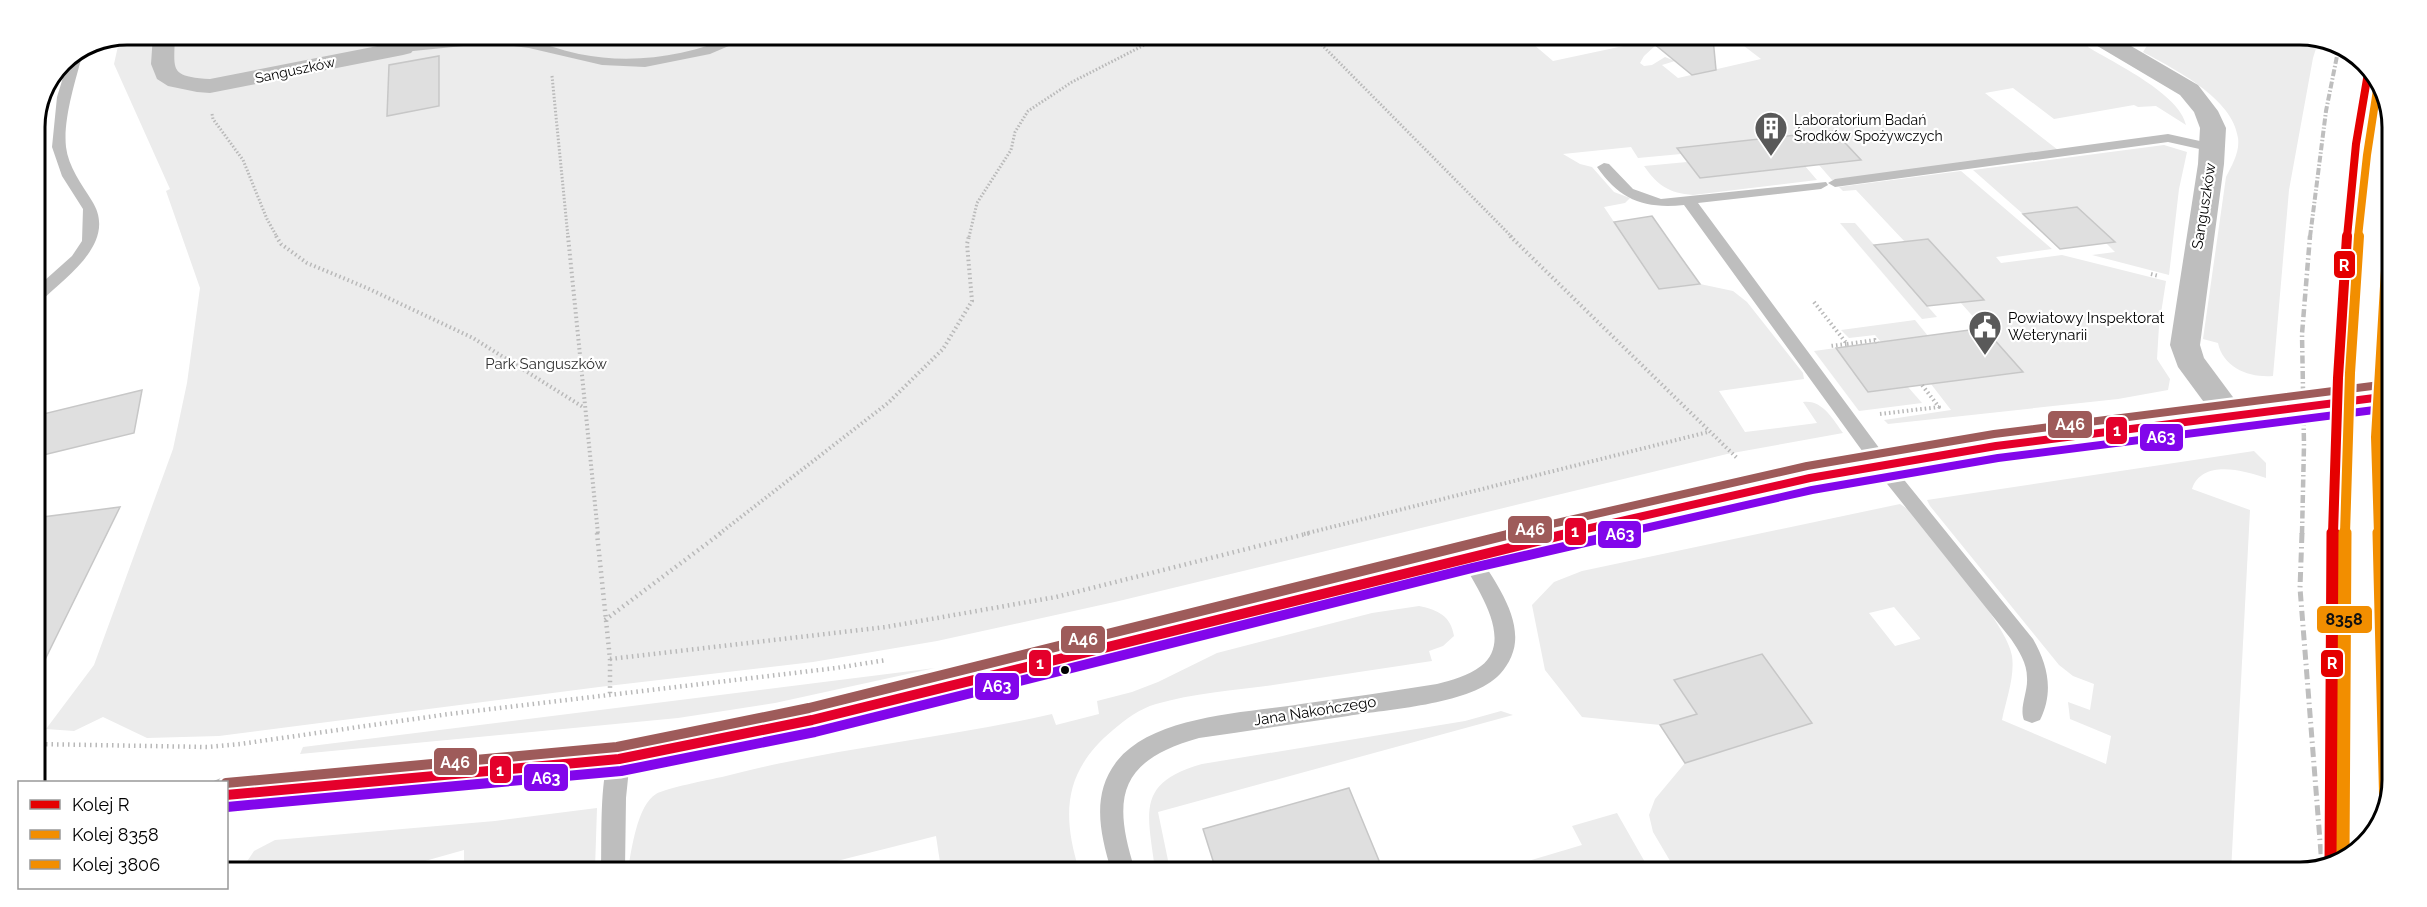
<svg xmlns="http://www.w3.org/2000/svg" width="2427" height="907" font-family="Raleway,sans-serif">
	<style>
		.green { fill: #ececec; fill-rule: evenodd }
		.building { fill: #dfdfdf; stroke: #c7c7c7; stroke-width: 1.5 }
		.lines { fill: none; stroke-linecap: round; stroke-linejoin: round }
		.path-far2 { stroke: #b9b9b9; stroke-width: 3; stroke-dasharray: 1.5 2; stroke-linecap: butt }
		.path-far1 { stroke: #b9b9b9; stroke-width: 4; stroke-dasharray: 1.5 3; stroke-linecap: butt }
		.path { stroke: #b9b9b9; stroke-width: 4.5; stroke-dasharray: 1.5 4; stroke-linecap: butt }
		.service { fill: #bebebe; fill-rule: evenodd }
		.minor { fill: #bebebe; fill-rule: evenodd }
		.tertiary { fill: #bebebe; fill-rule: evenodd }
		.rail-far2 { stroke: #bebebe; stroke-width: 4; stroke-dasharray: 7 2 1.5 2; stroke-linecap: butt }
		.rail-far1 { stroke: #bebebe; stroke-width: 4.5; stroke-dasharray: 8 3 1.5 3; stroke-linecap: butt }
		.rail { stroke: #bebebe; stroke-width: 5; stroke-dasharray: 10 4 1.5 4; stroke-linecap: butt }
		.bus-1-far1-casing { stroke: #fff; stroke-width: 13 }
		.bus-1-casing { stroke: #fff; stroke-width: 15 }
		.bus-2-far1-casing { stroke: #fff; stroke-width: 13 }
		.bus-2-casing { stroke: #fff; stroke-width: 15 }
		.bus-3-far1-casing { stroke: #fff; stroke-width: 13 }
		.bus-3-casing { stroke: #fff; stroke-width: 15 }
		.bus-1-far1 { stroke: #e4002b; stroke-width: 8 }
		.bus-1 { stroke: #e4002b; stroke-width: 10 }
		.bus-2-far1 { stroke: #8206eb; stroke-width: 8 }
		.bus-2 { stroke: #8206eb; stroke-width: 10 }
		.bus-3-far1 { stroke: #9e5b5a; stroke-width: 8 }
		.bus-3 { stroke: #9e5b5a; stroke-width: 10 }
		.rail-1-far2-casing { stroke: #fff; stroke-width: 12 }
		.rail-1-far1-casing { stroke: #fff; stroke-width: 14 }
		.rail-1-casing { stroke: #fff; stroke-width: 17 }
		.rail-2-far2-casing { stroke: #fff; stroke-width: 12 }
		.rail-2-far1-casing { stroke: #fff; stroke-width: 14 }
		.rail-2-casing { stroke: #fff; stroke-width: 17 }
		.rail-3-far2-casing { stroke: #fff; stroke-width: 12 }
		.rail-3-far1-casing { stroke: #fff; stroke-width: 14 }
		.rail-3-casing { stroke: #fff; stroke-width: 17 }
		.rail-1-far2 { stroke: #e50000; stroke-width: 8 }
		.rail-1-far1 { stroke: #e50000; stroke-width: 10 }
		.rail-1 { stroke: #e50000; stroke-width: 13 }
		.rail-2-far2 { stroke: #f28e00; stroke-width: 8 }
		.rail-2-far1 { stroke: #f28e00; stroke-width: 10 }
		.rail-2 { stroke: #f28e00; stroke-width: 13 }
		.rail-3-far2 { stroke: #f28e00; stroke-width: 8 }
		.rail-3-far1 { stroke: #f28e00; stroke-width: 10 }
		.rail-3 { stroke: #f28e00; stroke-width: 13 }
		.bus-dot { fill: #000; stroke: #fff; stroke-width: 2 }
		.labels { text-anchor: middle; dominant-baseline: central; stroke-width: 4.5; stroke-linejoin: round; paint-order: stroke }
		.far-street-label { font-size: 14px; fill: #000; stroke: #fff }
		.far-poi-label { font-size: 14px; fill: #000; stroke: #fff; text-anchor: start }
		.street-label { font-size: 15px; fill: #000; stroke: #fff }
		.poi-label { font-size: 15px; fill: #000; stroke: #fff; text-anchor: start }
		.park-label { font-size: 15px; fill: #333; stroke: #fff }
		.rim { fill: none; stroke: #000; stroke-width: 3 }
		.line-badge { stroke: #fff; stroke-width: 2 }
		.badge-label { font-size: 16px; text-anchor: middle; font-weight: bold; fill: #fff }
		.pale-badge-label { font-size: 16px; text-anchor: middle; font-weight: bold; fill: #111 }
	</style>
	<rect width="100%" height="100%" fill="#fff"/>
	<!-- green -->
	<g class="green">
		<path d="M127 35 1427 37 1436 44 1468 38H1526L1553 61 1647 41 1645 38H1648L1656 45 1644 56 1640 63 1644 66 1652 65 1665 57 1675 61 1662 65 1678 78 1761 59 1744 46 1731 40 1679 51 1662 38 2085 39 2088 47C2114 63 2180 94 2186 125L2156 106 2138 107 2134 105 2054 119 2013 88 1985 93 2058 150 1832 180 1819 165 1678 149 1681 154 1638 158 1631 147 1563 154 1580 164 1592 167 1614 192 1630 198 1625 203 1604 207 1659 289 1700 284 1733 291 1747 302 1803 373 1804 379 1719 391 1745 432 1817 423 1803 402C1822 399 1833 419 1843 433L1727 454 1119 601 937 641 813 662 599 687 219 736 147 738 103 717 74 731 46 729 94 665 173 449 187 383 200 288 166 191 170 189 114 64 120 37Z"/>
		<path d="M2138 39H2319L2313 58 2289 190 2273 376C2250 378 2223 368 2218 343L2203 339 2226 177C2232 165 2240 152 2238 138 2233 98 2174 69 2143 52L2148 44Z"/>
		<polygon points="2164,145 2187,152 2179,189 2169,275 2092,255 2115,252 2106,243 2115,242 2077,207 2023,214 1973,170"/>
		<path d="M1687 162 1700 178 1805 166 1817 180 1693 195C1669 193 1658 186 1644 166Z"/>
		<polygon points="1961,171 2052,249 1996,257 2001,263 2062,255 2166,281 2159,326 2157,359 2170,379 2168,390 2118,399 1888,424 1884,420 1951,410 1931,384 2022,371 1960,302 1983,300 1928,239 1905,242 1856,190 1843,191 1839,187"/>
		<polygon points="1840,223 1855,223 1937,317 1922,319"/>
		<polygon points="1915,320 1928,336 1881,342 1875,335 1849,338 1841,330"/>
		<polygon points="1836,348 1868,391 1908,387 1922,403 1859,411 1814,351"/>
		<path d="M2254 451 2266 463V478C2243 470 2202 459 2192 489L2250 510 2231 872 1676 871 1653 832 1649 815 1655 799 1685 763 1812 723 1674 680 1697 714 1660 725 1582 717 1545 670 1532 605 1554 582 1582 571 1900 504 1911 511C1933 539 2008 625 2012 656 2015 677 2006 700 2002 720L2106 764 2111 736 2070 719 2068 702 2090 710 2094 684 2073 676 2059 665 1930 506 1927 500ZM1894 607 1920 638V639L1895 646 1869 613Z"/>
		<path d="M1419 606C1438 610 1451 616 1454 636L1443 646 1429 651 1432 661C1379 669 1326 677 1273 685 1236 690 1192 693 1156 704 1139 709 1126 719 1113 730 1065 770 1061 812 1079 870L941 869 936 836 805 869H628C632 848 637 806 656 794 666 788 708 780 722 777 831 748 943 739 1052 714L1056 725 1099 714 1097 701 1132 692 1158 682 1217 653 1372 613Z"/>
		<polygon points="935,668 775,703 678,718 300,754 303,747"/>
		<path d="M1501 711 1513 715 1158 812 1170 870H1155C1148 813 1135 783 1202 764L1465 721Z"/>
		<polygon points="597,808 595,869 464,868 464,850 400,868 248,868 246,863 254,851 275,840 495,821"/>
		<polygon points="1617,813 1650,871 1494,871 1582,845 1572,826"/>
	</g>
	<!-- building -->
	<g class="building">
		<polygon points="1647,38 1713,38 1716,70 1692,75"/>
		<polygon points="439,56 439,106 387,116 389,65"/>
		<polygon points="1834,131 1861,160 1700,178 1677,148"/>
		<polygon points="2077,207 2115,242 2060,249 2023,214"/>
		<polygon points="1652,216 1680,256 1700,284 1659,289 1614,222"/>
		<polygon points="1928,239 1984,300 1927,306 1874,245"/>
		<polygon points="1984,328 2023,372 1868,392 1836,348"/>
		<polygon points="142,390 134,433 35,457 35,416"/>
		<polygon points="120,507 35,680 35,518"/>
		<polygon points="1762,654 1812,723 1685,763 1660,725 1697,714 1674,680"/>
		<polygon points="1349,788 1380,863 1356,870 1216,870 1203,829"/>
	</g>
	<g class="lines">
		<!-- path-far2 -->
		<g class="path-far2">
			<polyline points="1314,37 1512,237"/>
			<polyline points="552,76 568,237"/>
			<polyline points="212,114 213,119 243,160 267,219 277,237"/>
			<polyline points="969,237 977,203 1011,150 1015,132 1028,111 1072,82 1160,37"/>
		</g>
		<!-- path-far1 -->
		<g class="path-far1">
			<polyline points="276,236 281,244 307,263 367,288 473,338 583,407"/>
			<polyline points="568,236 598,534"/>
			<polyline points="1510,236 1738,459"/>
			<polyline points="2151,274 2159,276"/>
			<polyline points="1814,302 1847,344 1830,346"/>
			<polyline points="1847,344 1875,340 1877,343"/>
			<polyline points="1880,414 1939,407 1922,385"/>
			<polyline points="719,534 888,403 943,349 972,301 967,244 969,236"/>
			<polyline points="1304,534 1708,432"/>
		</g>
		<!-- path -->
		<g class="path">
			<polyline points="597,533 610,659 610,694"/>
			<polyline points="605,620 721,533"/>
			<polyline points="610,659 886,627 1056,597 1310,533"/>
			<polyline points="35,744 207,747 240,744 449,714 836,668 886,660"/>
		</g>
		<!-- service -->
		<g class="service">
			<path d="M735 36H752L710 54 645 67 602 65 529 48 507 45 463 46 403 52 397 48 403 44C442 40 482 34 521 39 541 42 560 50 579 54 633 65 685 56 735 36Z"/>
			<path d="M81 53 82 56C75 82 63 120 66 147 68 166 82 185 92 201 118 242 67 276 41 301L35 302V289L72 256 82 241 83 209 62 176 52 147 57 97 69 58Z"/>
			<polygon points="2168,134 2218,145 2220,148 2213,152 2168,142 1835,187 1828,183 1835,179"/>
			<path d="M1604 163 1609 164 1633 189 1661 199 1826 182 1828 185 1821 189 1698 203 1888 460 2033 639C2048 665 2054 692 2040 720L2032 723 2024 720C2019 708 2028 692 2027 678 2027 663 2019 651 2011 639L1876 470 1684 205C1644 209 1620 200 1597 167Z"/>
			<path d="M1469 549 1476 551C1491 576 1518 610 1515 642 1514 655 1506 669 1497 677 1466 705 1388 709 1348 716 1298 723 1249 731 1199 738 1120 760 1111 796 1135 870H1111C1100 833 1091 794 1117 761 1154 715 1247 713 1301 704 1347 698 1392 691 1437 684 1452 680 1468 676 1481 666 1516 639 1474 584 1459 556L1462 551Z"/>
			<path d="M619 749 627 752 630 759 626 798 625 869H601C602 838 599 778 611 752Z"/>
		</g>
		<!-- minor -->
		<g class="minor">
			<path d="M153 35H175C174 71 169 76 210 79L403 41 411 43 415 48 411 53 403 55 210 93 197 92 168 86 157 79 151 64Z"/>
			<polygon points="2091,39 2119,39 2198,85 2218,111 2226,128 2224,164 2200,345 2204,358 2247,416 2242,424 2231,427 2220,424 2178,367 2170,345 2198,164 2200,128 2194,112 2180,95 2094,44"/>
		</g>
		<!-- tertiary -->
		<polygon class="tertiary" points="2390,385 2390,407 1996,458 1810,490 1469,570 812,737 619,777 226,813 226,782 211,782 226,776 619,741 812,703 1469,542 1810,466 1996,434"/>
		<!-- rail-far2 -->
		<polyline class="rail-far2" points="2310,237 2326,111 2339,46"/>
		<!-- rail-far1 -->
		<polyline class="rail-far1" points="2302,534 2304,445 2302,334 2310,236"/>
		<!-- rail -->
		<polyline class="rail" points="2302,533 2300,588 2322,866"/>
		<defs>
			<polyline id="bus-1-far1" points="1564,534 1810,478 1996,446 2390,396"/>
			<polyline id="bus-1" points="226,795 619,759 812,720 1570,533"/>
			<polyline id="bus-2-far1" points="1619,534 1812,490 1998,458 2390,408"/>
			<polyline id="bus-2" points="227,807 621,771 815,732 1472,568 1625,533"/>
			<polyline id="bus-3-far1" points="1508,534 1807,466 1994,434 2388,384"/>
			<polyline id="bus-3" points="226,783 617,747 809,708 1515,533"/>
		</defs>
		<!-- bus-1-far1 casing -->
		<use href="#bus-1-far1" class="bus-1-far1-casing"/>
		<!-- bus-1 casing -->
		<use href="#bus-1" class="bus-1-casing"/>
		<!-- bus-2-far1 casing -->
		<use href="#bus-2-far1" class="bus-2-far1-casing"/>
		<!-- bus-2 casing -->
		<use href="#bus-2" class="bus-2-casing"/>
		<!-- bus-3-far1 casing -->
		<use href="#bus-3-far1" class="bus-3-far1-casing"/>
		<!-- bus-3 casing -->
		<use href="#bus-3" class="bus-3-casing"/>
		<!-- bus-1-far1 -->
		<use href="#bus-1-far1" class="bus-1-far1"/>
		<!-- bus-1 -->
		<use href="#bus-1" class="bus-1"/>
		<!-- bus-2-far1 -->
		<use href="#bus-2-far1" class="bus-2-far1"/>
		<!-- bus-2 -->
		<use href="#bus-2" class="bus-2"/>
		<!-- bus-3-far1 -->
		<use href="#bus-3-far1" class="bus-3-far1"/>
		<!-- bus-3 -->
		<use href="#bus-3" class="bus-3"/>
		<defs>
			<polyline id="rail-1-far2" points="2347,237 2356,144 2369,67"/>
			<polyline id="rail-1-far1" points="2333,534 2338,378 2347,236"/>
			<polyline id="rail-1" points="2331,863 2333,533"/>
			<polyline id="rail-2-far2" points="2358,237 2367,155 2378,83"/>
			<polyline id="rail-2-far1" points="2345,534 2350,373 2359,236"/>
			<polyline id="rail-2" points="2343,859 2345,533"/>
			<polyline id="rail-3-far2" points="2388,237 2392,167"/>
			<polyline id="rail-3-far1" points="2379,534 2376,437 2388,236"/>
			<polyline id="rail-3" points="2379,533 2386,813"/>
		</defs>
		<!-- rail-1-far2 casing -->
		<use href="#rail-1-far2" class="rail-1-far2-casing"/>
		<!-- rail-1-far1 casing -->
		<use href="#rail-1-far1" class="rail-1-far1-casing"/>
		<!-- rail-1 casing -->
		<use href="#rail-1" class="rail-1-casing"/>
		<!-- rail-2-far2 casing -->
		<use href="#rail-2-far2" class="rail-2-far2-casing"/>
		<!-- rail-2-far1 casing -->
		<use href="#rail-2-far1" class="rail-2-far1-casing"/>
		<!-- rail-2 casing -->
		<use href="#rail-2" class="rail-2-casing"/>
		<!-- rail-3-far2 casing -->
		<use href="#rail-3-far2" class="rail-3-far2-casing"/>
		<!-- rail-3-far1 casing -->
		<use href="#rail-3-far1" class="rail-3-far1-casing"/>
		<!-- rail-3 casing -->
		<use href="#rail-3" class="rail-3-casing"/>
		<!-- rail-1-far2 -->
		<use href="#rail-1-far2" class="rail-1-far2"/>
		<!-- rail-1-far1 -->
		<use href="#rail-1-far1" class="rail-1-far1"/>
		<!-- rail-1 -->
		<use href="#rail-1" class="rail-1"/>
		<!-- rail-2-far2 -->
		<use href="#rail-2-far2" class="rail-2-far2"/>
		<!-- rail-2-far1 -->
		<use href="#rail-2-far1" class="rail-2-far1"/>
		<!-- rail-2 -->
		<use href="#rail-2" class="rail-2"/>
		<!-- rail-3-far2 -->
		<use href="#rail-3-far2" class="rail-3-far2"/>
		<!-- rail-3-far1 -->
		<use href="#rail-3-far1" class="rail-3-far1"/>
		<!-- rail-3 -->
		<use href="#rail-3" class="rail-3"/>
	</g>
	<!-- icons -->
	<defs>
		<symbol id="building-pin" viewBox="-11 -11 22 30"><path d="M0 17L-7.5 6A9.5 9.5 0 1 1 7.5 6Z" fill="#595959" stroke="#fff"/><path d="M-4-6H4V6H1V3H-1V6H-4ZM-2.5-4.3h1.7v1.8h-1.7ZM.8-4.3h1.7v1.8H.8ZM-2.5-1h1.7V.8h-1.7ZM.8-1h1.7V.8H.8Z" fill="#fff"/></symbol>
		<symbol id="civic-pin" viewBox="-11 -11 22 30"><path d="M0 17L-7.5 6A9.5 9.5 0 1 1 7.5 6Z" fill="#595959" stroke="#fff"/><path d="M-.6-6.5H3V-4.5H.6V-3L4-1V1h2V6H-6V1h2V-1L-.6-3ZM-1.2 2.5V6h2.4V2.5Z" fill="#fff"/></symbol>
	</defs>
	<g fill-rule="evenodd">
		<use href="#building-pin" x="1752" y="109" width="38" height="52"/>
		<use href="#civic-pin" x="1966" y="308" width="38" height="52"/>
	</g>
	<!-- markers -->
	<circle class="bus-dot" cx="1065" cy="670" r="5"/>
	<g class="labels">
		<!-- far-street labels -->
		<g class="far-street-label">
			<text transform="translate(295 70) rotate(-12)">Sanguszków</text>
		</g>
		<!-- far-poi labels -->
		<g class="far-poi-label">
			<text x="1794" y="120">Laboratorium Badań<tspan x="1794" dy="16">Środków Spożywczych</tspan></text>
		</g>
		<!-- street labels -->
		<g class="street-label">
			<text transform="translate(2204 206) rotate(-81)">Sanguszków</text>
			<text transform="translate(1315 711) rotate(-9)">Jana Nakończego</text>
		</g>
		<!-- poi labels -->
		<g class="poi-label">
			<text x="2008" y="318">Powiatowy Inspektorat<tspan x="2008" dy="17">Weterynarii</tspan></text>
		</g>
		<!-- park labels -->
		<g class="park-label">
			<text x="546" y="364">Park Sanguszków</text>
		</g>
	</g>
	<!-- crop -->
	<path d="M0 0H2427V907H0ZM127 45H2300A82 82 0 0 1 2382 127V780A82 82 0 0 1 2300 862H127A82 82 0 0 1 45 780V127A82 82 0 0 1 127 45Z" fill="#fff" fill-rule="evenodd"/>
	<path class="rim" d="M127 45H2300A82 82 0 0 1 2382 127V780A82 82 0 0 1 2300 862H127A82 82 0 0 1 45 780V127A82 82 0 0 1 127 45Z"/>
	<g class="line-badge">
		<rect x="2333" y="250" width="23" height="29" rx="6" fill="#e50000"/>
		<rect x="2047" y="410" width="46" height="29" rx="6" fill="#9e5b5a"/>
		<rect x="2105" y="416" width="23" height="29" rx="6" fill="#e4002b"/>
		<rect x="2139" y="423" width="45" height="29" rx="6" fill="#8206eb"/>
		<rect x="1507" y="515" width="46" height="29" rx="6" fill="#9e5b5a"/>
		<rect x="1564" y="517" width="23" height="29" rx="6" fill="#e4002b"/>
		<rect x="1597" y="520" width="45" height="29" rx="6" fill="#8206eb"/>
		<rect x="2316" y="605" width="57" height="29" rx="6" fill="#f28e00"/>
		<rect x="1060" y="625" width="46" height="29" rx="6" fill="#9e5b5a"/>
		<rect x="1028" y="649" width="24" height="28" rx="6" fill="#e4002b"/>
		<rect x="2320" y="649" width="24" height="29" rx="6" fill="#e50000"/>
		<rect x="974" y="672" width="46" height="29" rx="6" fill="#8206eb"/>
		<rect x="433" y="747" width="45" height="29" rx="6" fill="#9e5b5a"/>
		<rect x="489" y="755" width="23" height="29" rx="6" fill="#e4002b"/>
		<rect x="523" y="763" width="46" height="29" rx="6" fill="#8206eb"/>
	</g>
	<g class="badge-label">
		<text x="2344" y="271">R</text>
		<text x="2070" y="430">A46</text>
		<text x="2117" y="436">1</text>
		<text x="2161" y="443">A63</text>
		<text x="1530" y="535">A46</text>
		<text x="1575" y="537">1</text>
		<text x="1620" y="540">A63</text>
		<text x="1083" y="645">A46</text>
		<text x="1040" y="669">1</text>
		<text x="2332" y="669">R</text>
		<text x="997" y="692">A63</text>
		<text x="455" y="768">A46</text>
		<text x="500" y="776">1</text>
		<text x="546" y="784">A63</text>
	</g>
	<g class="pale-badge-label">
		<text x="2344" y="625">8358</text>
	</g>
	<!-- legend -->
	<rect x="18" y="781" width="210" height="108" fill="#ffffff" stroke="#999999" stroke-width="1.5"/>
	<rect x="30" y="800" width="30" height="9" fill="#e50000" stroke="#999999" stroke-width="1.5"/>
	<text x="72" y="811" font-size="18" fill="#000000">Kolej R</text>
	<rect x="30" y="830" width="30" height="9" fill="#f28e00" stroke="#999999" stroke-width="1.5"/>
	<text x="72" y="841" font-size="18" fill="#000000">Kolej 8358</text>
	<rect x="30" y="860" width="30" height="9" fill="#f28e00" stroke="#999999" stroke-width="1.5"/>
	<text x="72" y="871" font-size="18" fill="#000000">Kolej 3806</text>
</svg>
